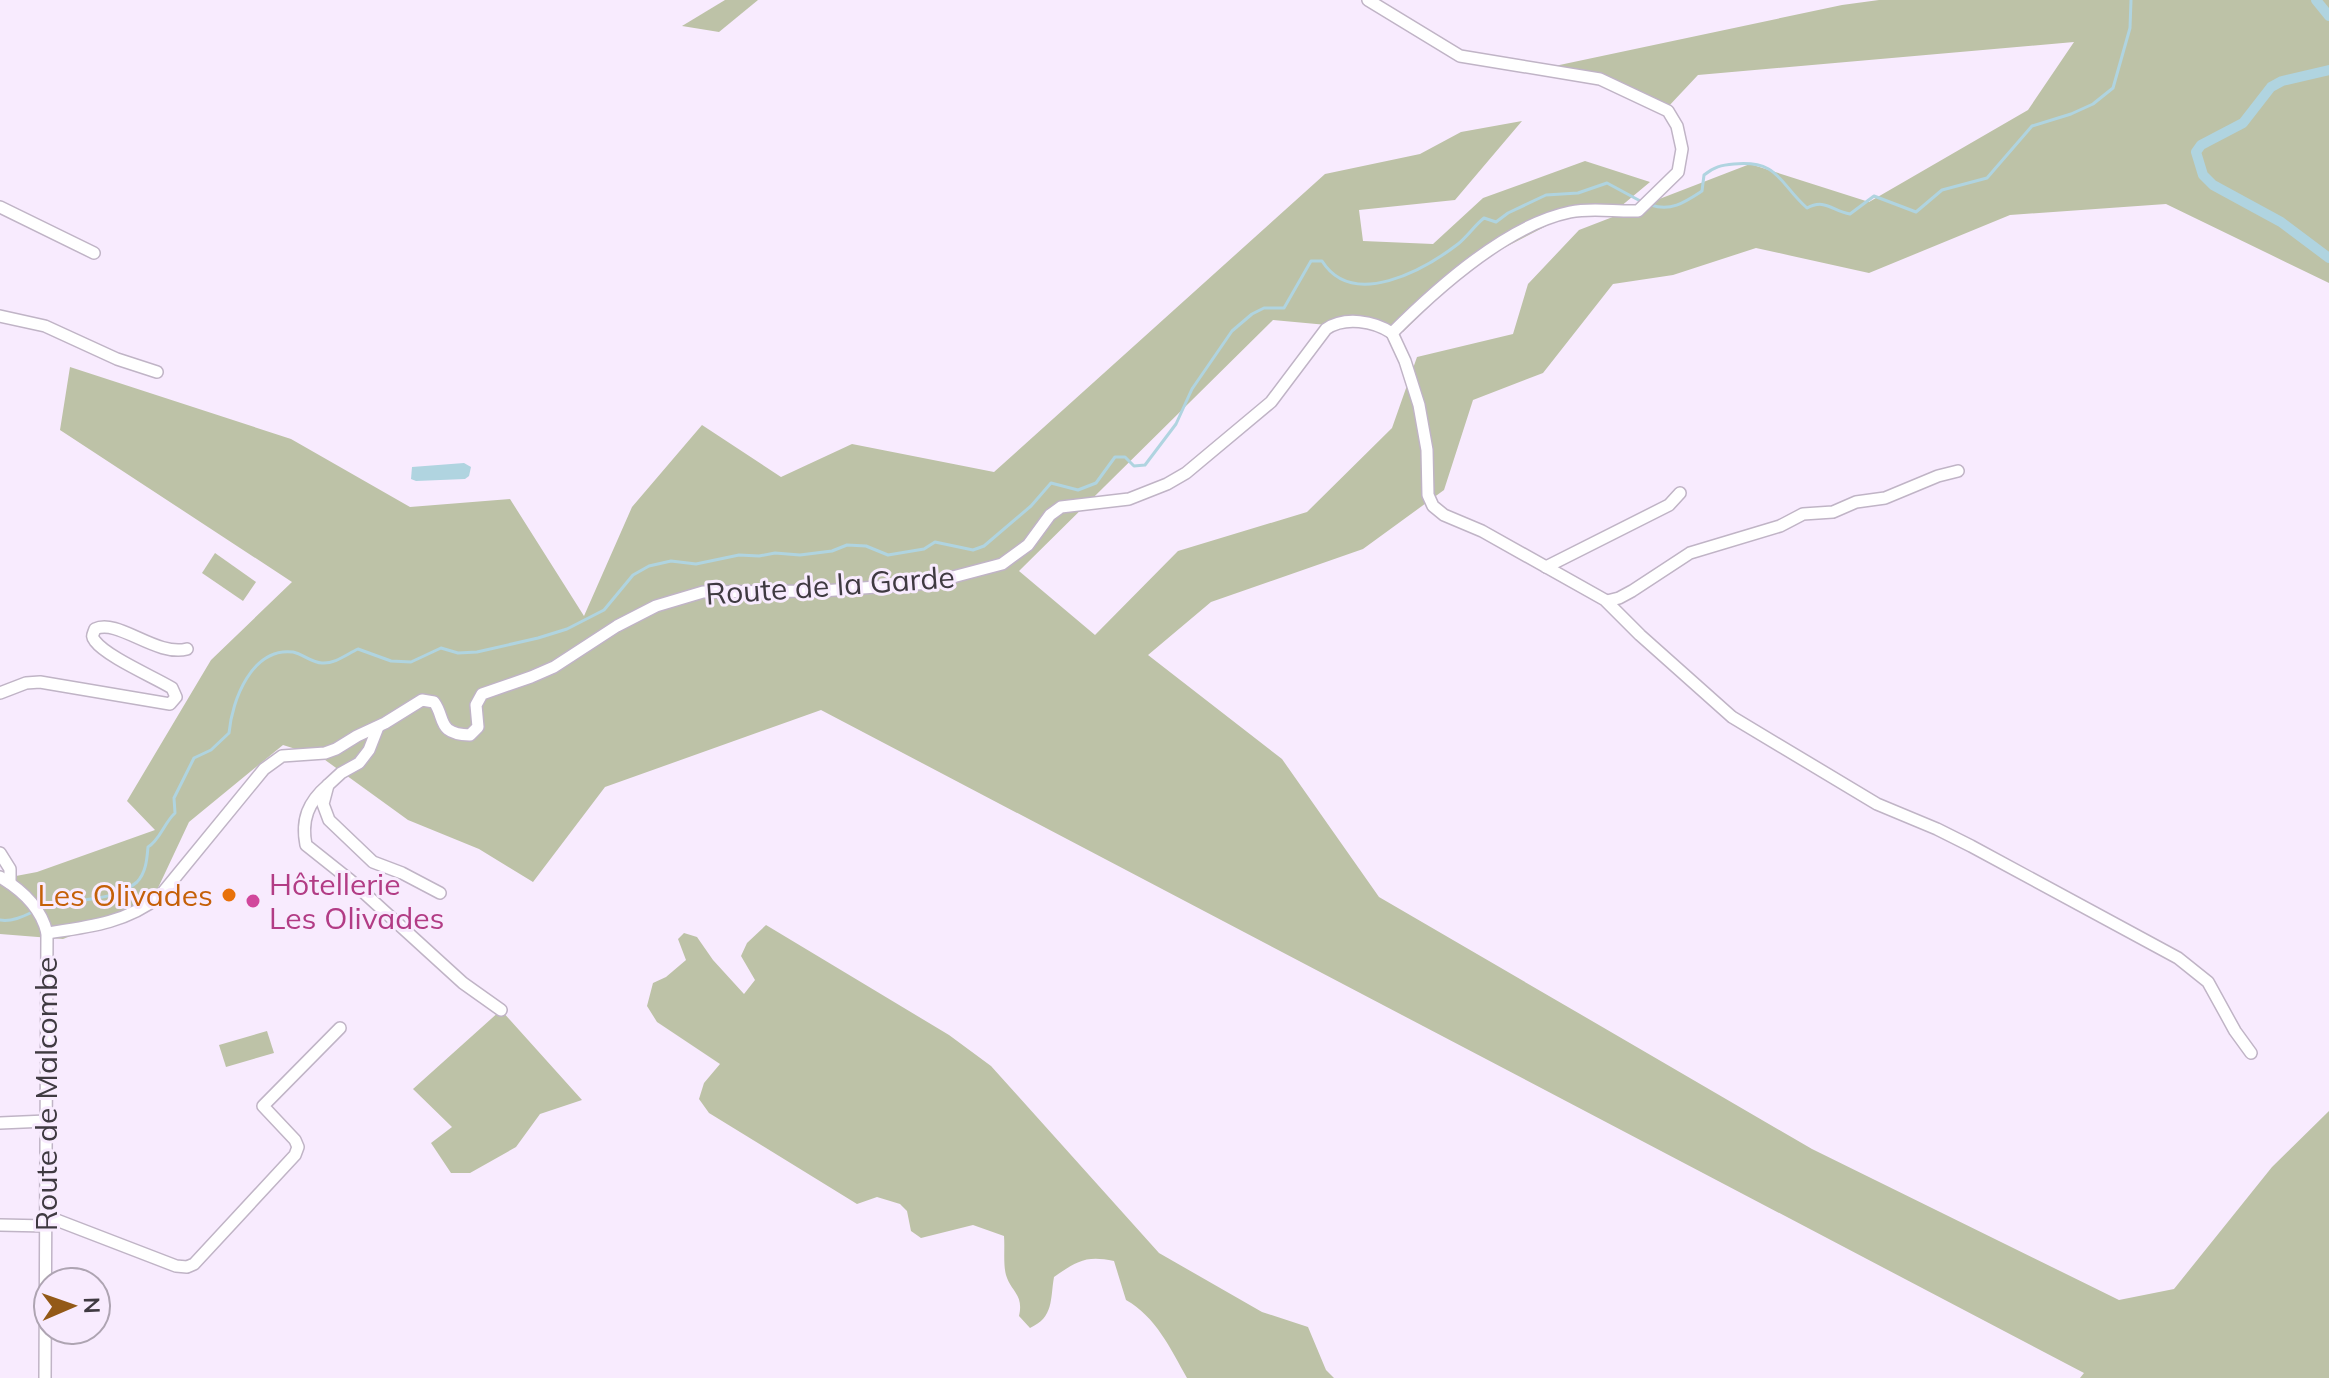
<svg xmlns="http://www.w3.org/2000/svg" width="2329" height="1378" font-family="Mulish,sans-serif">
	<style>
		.green { fill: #bdc2a7 }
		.water { fill: #b0d4e0 }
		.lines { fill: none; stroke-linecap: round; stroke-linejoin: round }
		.stream { stroke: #b0d4e0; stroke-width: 3 }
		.canal { stroke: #b0d4e0; stroke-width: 10 }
		.minor-casing { stroke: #c0b4c6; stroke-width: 14 }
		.minor { stroke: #fff; stroke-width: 11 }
		.food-dot { fill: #e8710a; stroke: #f8ebfe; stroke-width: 3 }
		.hotel-dot { fill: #d1479c; stroke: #f8ebfe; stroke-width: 3 }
		.labels { text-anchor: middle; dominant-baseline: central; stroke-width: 6; stroke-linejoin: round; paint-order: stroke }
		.street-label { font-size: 30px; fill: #3f3a41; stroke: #f8ebfe }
		.hotel-label { font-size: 30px; fill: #b23c85; stroke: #f8ebfe; text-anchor: start }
		.food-label { font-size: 30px; fill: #c56008; stroke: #f8ebfe; text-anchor: end }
	</style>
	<rect width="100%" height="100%" fill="#f8ebfe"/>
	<!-- green -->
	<g class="green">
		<polygon points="725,0 758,0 719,32 682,26"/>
		<polygon points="1879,0 2329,0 2329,283 2166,204 2010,215 1869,273 1756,248 1673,275 1613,284 1543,373 1473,400 1444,490 1363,549 1211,602 1148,655 1282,759 1379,897 1812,1149 2119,1300 2174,1289 2272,1167 2329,1111 2329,1378 2080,1378 2084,1373 821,710 605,787 533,882 479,849 408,820 321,757 283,745 189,822 150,905 63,939 0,934 0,879 37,872 155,830 127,801 211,660 292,582 60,430 70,367 291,439 410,507 510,499 584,616 632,507 702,425 781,477 852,444 994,472 1325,174 1420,154 1461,132 1522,121 1455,200 1359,210 1363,241 1433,244 1483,198 1585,161 1650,182 1620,207 1556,221 1473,264 1403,332 1273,320 1019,571 1095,635 1178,551 1307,512 1392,428 1417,357 1513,334 1528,284 1579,230 1750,164 1869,202 2028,110 2074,42 1698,75 1667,108 1550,67 1842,5"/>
		<polygon points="215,553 256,582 243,601 202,573"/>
		<path d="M766 925 949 1035 991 1066 1159 1253 1262 1312 1308 1327 1326 1370 1334 1378H1187C1170 1348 1156 1317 1126 1300L1114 1261C1086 1255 1077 1261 1054 1277 1050 1300 1054 1317 1030 1328L1019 1316C1024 1294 1011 1292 1006 1275 1003 1264 1005 1248 1004 1236L973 1225 921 1238 911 1231 907 1211 900 1204 877 1197 857 1204 709 1113 699 1099 704 1083 720 1064 657 1022 647 1006 653 983 666 977 686 960 678 939 684 933 697 937 713 960 744 994 755 980 741 956 747 943Z"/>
		<polygon points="501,1010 582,1100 540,1114 516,1147 470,1173 451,1173 431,1143 452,1127 413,1089"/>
		<polygon points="267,1031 274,1053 226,1067 219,1045"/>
	</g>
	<!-- water -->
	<polygon class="water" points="464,463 471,467 469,476 465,479 416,481 411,479 412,467"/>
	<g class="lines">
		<!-- stream -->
		<g class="stream">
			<path d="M1651 205C1671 212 1685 202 1702 191L1704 175C1714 167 1721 165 1734 164 1779 160 1778 182 1807 208 1825 198 1832 211 1850 214L1874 196 1916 212 1942 190 1987 178 2032 126 2071 114 2093 104 2113 88 2130 28 2131 0"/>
			<path d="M0 920C19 923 35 908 53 904 80 899 115 901 137 882 146 873 147 859 148 847 160 840 164 823 175 813L174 798 194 758 211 750 229 733C232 700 252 647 293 652 303 654 312 663 322 663 335 664 347 654 358 649L391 661 411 662 441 648 458 653 477 652 538 638 567 629 604 610 633 575 649 566 671 561 696 564 739 555 759 556 775 553 800 555 832 551 847 545 866 546 888 555 924 549 935 542 973 550 984 546 1031 506 1051 483 1078 490 1096 483 1115 457H1125L1134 466 1145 465 1176 424 1192 389 1232 331 1252 314 1264 308H1284L1311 261H1322C1353 310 1424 270 1458 244 1468 236 1474 226 1484 218L1496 222 1508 213 1546 195 1578 193 1607 183 1644 203"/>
		</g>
		<!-- canal -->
		<g class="canal">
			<polyline points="2316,0 2329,16"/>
			<polyline points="2329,70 2282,81 2271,87 2243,123 2201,145 2196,152 2203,175 2213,185 2281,222 2329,258"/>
		</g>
		<defs>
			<g id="minor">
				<path d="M1368 0 1460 56 1600 79 1668 111 1677 126 1682 149 1678 172 1638 211C1615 212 1593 207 1570 212 1507 225 1437 288 1392 333"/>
				<polyline points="0,207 94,253"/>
				<polyline points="0,316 45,326 117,359 157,372"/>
				<polyline points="1392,333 1405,361 1419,405 1427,450 1428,495 1433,506 1444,515 1482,531 1605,600 1640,635 1732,717 1877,804 1937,829 1971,846 2178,958 2208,982 2235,1031 2251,1053"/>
				<polyline points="1546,567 1669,505 1680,493"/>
				<polyline points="1607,601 1619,598 1632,591 1690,553 1780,526 1803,514 1833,512 1856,502 1885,498 1938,476 1958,471"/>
				<path d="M0 693 26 683 40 682 170 704 176 697 172 688C154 677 107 657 95 641 91 636 93 635 95 629 118 618 156 657 187 649"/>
				<polyline points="378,727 369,750 359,763 341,773 328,785 323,804 329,820 373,862 402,873 440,893"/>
				<path d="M328 785C308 802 301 820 306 845L350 880 463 983 501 1010"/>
				<polyline points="0,853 10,869 10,883"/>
				<path d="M0 877C22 890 41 907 47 933L45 1378"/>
				<path d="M47 933C88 927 126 923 160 896L264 769 282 756 325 753 336 749 357 736 385 723 422 700 434 702C446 718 436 734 470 735L478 727 476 705 482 694 531 677 554 667 617 626 656 606 703 592 822 591 930 583 1002 564 1028 545 1050 515 1061 507 1129 499 1167 484 1186 473 1271 402 1326 329C1345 316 1374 321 1392 333"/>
				<polyline points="0,1123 46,1121"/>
				<polyline points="46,1216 176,1266 187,1267 194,1264 295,1155 298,1147 295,1140 263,1106 340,1028"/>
				<polyline points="0,1225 46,1226"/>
			</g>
		</defs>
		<!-- minor casing -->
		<use href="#minor" class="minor-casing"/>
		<!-- minor -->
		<use href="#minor" class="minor"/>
	</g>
	<!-- markers -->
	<circle class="food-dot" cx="229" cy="895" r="8"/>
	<circle class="hotel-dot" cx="253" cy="901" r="8"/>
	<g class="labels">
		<!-- street labels -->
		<g class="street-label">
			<text transform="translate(830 585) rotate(-4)">Route de la Garde</text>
			<text transform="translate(46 1094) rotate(-90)">Route de Malcombe</text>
		</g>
		<!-- hotel labels -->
		<g class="hotel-label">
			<text x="269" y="884">Hôtellerie<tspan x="269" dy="34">Les Olivades</tspan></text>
		</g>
		<!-- food labels -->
		<g class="food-label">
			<text x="213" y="895">Les Olivades</text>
		</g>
	</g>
	<!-- north arrow -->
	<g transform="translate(72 1306) rotate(88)"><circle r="38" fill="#f8ebfe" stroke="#aea4b2" stroke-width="2"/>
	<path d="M0-6L14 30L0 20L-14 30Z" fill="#935917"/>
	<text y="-12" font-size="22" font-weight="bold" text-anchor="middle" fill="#3f3a41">N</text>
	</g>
</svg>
